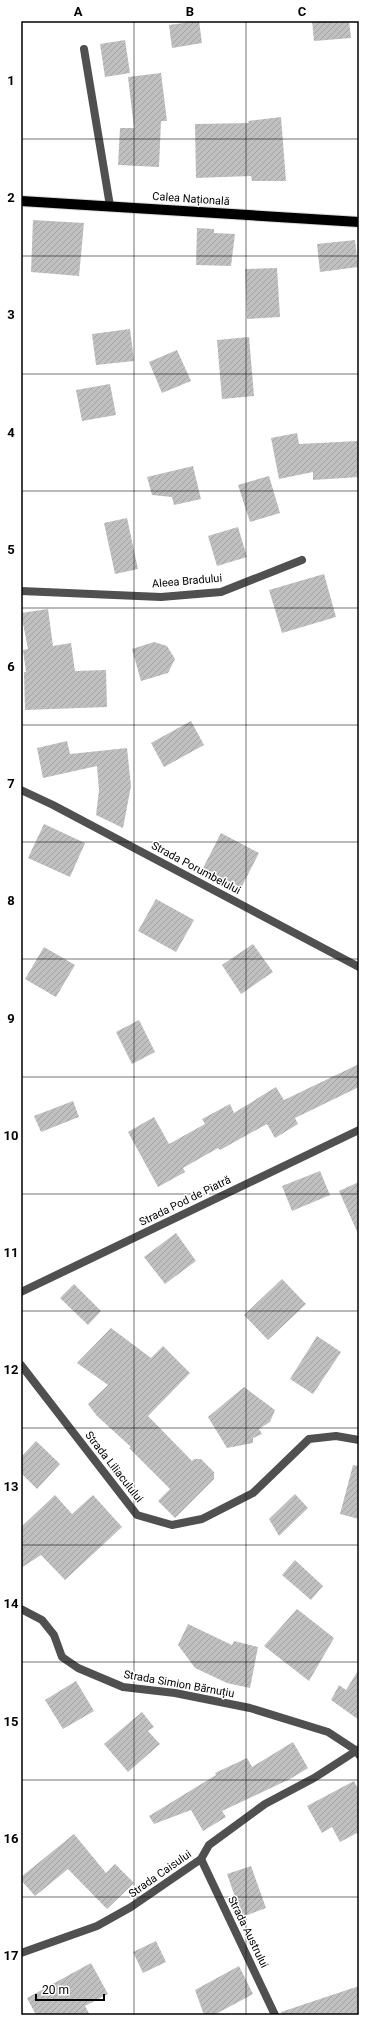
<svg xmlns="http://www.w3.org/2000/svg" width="380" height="2036" font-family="Roboto,sans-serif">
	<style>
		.building { fill: url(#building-hatch) }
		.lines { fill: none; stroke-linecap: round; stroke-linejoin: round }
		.primary-casing { stroke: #dbdbdb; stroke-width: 12 }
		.lane { stroke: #505050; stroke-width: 8 }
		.street { stroke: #505050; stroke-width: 8 }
		.primary { stroke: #000; stroke-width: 10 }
		.grid { fill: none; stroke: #000; stroke-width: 1; stroke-opacity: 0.55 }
		.labels { text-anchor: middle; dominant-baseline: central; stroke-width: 3; stroke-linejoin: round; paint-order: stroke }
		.street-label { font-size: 11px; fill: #000; stroke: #fff }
		.neatline { fill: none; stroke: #000; stroke-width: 1.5 }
		.grid-label { font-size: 13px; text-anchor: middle; font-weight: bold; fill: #000 }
	</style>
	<defs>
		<pattern id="building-hatch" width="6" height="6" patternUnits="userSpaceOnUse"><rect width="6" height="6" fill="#c0c0c0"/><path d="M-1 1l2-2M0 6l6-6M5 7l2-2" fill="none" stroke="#a3a3a3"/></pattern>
	</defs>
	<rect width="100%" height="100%" fill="#fff"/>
	<!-- building -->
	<g class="building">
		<polygon points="199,21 202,43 172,48 169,25"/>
		<polygon points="312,21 349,21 351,38 314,41"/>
		<polygon points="125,40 130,73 105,77 100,44"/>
		<polygon points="161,73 167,121 161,121 159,167 118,165 120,128 134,128 128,77"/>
		<polygon points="281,117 286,181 252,181 251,176 196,178 195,124 249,123 248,121"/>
		<polygon points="33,220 84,223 79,276 31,272"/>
		<polygon points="197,228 214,229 214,233 235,234 231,266 196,265"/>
		<polygon points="355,240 358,267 320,272 317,244"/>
		<polygon points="277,268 280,317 247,319 245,269"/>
		<polygon points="130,329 134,361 96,365 92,334"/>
		<polygon points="249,337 254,396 222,399 217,340"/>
		<polygon points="177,350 191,381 162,393 149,362"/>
		<polygon points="110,384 116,415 82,421 76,390"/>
		<polygon points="297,433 299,444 358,441 359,477 313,480 313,472 279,479 271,438"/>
		<polygon points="193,466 201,499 174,505 172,497 152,495 147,477"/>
		<polygon points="269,476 280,513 250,522 238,485"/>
		<polygon points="127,518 138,569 115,574 104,523"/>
		<polygon points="238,527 247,557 217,566 208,536"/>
		<polygon points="324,574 336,617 282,633 269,590"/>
		<polygon points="48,609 53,646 71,643 75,671 106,670 107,707 25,710 24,672 26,672 23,650 28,649 21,613"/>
		<polygon points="154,642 167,646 175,659 168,673 141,681 132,649"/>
		<polygon points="191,721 204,745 164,767 151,743"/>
		<polygon points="67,741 70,754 127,748 131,786 123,828 96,815 99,790 97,766 43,778 37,748"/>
		<polygon points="44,824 85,843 70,877 28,858"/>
		<polygon points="221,833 259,853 241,888 203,868"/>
		<polygon points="156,899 194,920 176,952 138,931"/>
		<polygon points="253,944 273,972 241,994 222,965"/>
		<polygon points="44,947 75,965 56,997 25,979"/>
		<polygon points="139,1020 155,1052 132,1064 116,1032"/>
		<polygon points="359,1064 359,1087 295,1118 298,1124 275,1138 267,1124 220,1150 218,1148 183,1168 185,1172 158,1187 128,1132 154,1117 169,1144 205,1124 202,1119 230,1104 234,1113 276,1087 284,1100"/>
		<polygon points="73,1101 79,1117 41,1132 34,1116"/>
		<polygon points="320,1171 330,1195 292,1211 282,1186"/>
		<polygon points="359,1182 359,1236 339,1191"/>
		<polygon points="176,1233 196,1261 165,1284 144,1257"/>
		<polygon points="282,1279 306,1304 268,1340 244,1315"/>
		<polygon points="74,1284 101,1311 88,1325 60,1298"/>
		<polygon points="111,1328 151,1358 163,1346 190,1373 148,1416 192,1461 194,1459 201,1459 214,1472 214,1479 175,1518 158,1501 170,1489 129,1448 131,1447 97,1416 88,1404 108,1385 77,1363"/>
		<polygon points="317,1336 341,1352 313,1394 290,1379"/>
		<polygon points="244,1387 275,1410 270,1422 259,1429 262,1434 253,1438 253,1443 227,1448 208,1417"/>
		<polygon points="36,1441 60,1464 37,1489 21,1473 21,1457"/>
		<polygon points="353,1465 359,1466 359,1519 340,1514"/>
		<polygon points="295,1494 308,1508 279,1536 269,1519"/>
		<polygon points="55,1495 72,1514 93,1495 122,1527 65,1580 41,1555 21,1568 21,1527"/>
		<polygon points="295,1560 323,1586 311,1600 282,1575"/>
		<polygon points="297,1609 334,1638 309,1681 264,1646"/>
		<polygon points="188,1624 232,1645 234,1641 258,1647 250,1688 227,1683 195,1668 178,1645"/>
		<polygon points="359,1669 359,1720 331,1700 339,1685 346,1690"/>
		<polygon points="76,1681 94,1711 63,1729 45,1700"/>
		<polygon points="142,1712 154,1727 148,1731 160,1744 128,1772 104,1744"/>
		<polygon points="293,1742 308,1768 290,1779 222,1811 226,1817 203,1831 191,1810 154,1824 149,1816 216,1775 215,1773 247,1758 252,1767"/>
		<polygon points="354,1781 359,1791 359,1832 340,1842 332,1827 322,1833 307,1806"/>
		<polygon points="74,1834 106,1873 115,1864 134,1883 107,1909 68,1869 35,1896 21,1880 21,1877"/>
		<polygon points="251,1866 266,1908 242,1917 227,1874"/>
		<polygon points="156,1941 166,1962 143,1973 133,1952"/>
		<polygon points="91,1963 108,1994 85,2006 90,2015 36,2015 27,1998"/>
		<polygon points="239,1966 253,1994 214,2015 204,2015 195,1990"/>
		<polygon points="359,1986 359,2015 282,2015 281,2012"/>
	</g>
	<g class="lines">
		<defs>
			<polyline id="primary" points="21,201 359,222"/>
		</defs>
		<!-- primary casing -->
		<use href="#primary" class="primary-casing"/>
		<!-- lane -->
		<polyline class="lane" points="84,49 110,206"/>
		<!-- street -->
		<g class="street">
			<polyline points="21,591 161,597 221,592 302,560"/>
			<polyline points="21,790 53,805 359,967"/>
			<polyline points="21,1292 359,1130"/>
			<polyline points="21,1365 137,1515 172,1525 202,1519 253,1493 309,1439 336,1436 359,1440"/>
			<polyline points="21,1609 42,1620 54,1635 62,1657 78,1668 123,1687 175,1693 250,1708 328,1732 357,1751 359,1755"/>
			<polyline points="201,1859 275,2015"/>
			<polyline points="21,1953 97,1926 131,1907 201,1859 209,1845 265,1804 314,1778 359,1749"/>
		</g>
		<!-- primary -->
		<use href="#primary" class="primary"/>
	</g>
	<!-- grid -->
	<path class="grid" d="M134 21V2015M246 21V2015M21 139H359M21 256H359M21 374H359M21 491H359M21 608H359M21 725H359M21 842H359M21 959H359M21 1077H359M21 1194H359M21 1311H359M21 1428H359M21 1545H359M21 1662H359M21 1780H359M21 1897H359"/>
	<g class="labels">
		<!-- street labels -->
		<g class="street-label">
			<text transform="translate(191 199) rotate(4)">Calea Națională</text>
			<text transform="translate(187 581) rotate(-5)">Aleea Bradului</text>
			<text transform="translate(196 868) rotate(28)">Strada Porumbelului</text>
			<text transform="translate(185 1201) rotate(-26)">Strada Pod de Piatră</text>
			<text transform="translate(114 1467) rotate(52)">Strada Liliaculului</text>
			<text transform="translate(179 1684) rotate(10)">Strada Simion Bărnuțiu</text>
			<text transform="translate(160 1874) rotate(-35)">Strada Caisului</text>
			<text transform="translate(248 1932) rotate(64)">Strada Austrului</text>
		</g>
	</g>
	<!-- border -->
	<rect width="380" height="2036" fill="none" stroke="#ffffff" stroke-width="44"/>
	<!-- scale -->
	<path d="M36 1994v6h68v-6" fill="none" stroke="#000000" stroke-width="2"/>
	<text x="42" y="1994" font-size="12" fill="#000000" stroke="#ffffff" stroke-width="3" paint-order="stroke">20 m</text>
	<rect x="22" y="22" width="336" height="1992" class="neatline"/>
	<g class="grid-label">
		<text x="78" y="16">A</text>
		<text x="190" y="16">B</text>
		<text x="302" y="16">C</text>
		<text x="11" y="85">1</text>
		<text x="11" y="202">2</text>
		<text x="11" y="319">3</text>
		<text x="11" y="437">4</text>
		<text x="11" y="554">5</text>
		<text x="11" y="671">6</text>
		<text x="11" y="788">7</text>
		<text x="11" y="905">8</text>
		<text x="11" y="1023">9</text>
		<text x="11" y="1140">10</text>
		<text x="11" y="1257">11</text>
		<text x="11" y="1374">12</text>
		<text x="11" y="1491">13</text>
		<text x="11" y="1608">14</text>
		<text x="11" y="1726">15</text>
		<text x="11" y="1843">16</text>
		<text x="11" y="1960">17</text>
	</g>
</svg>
